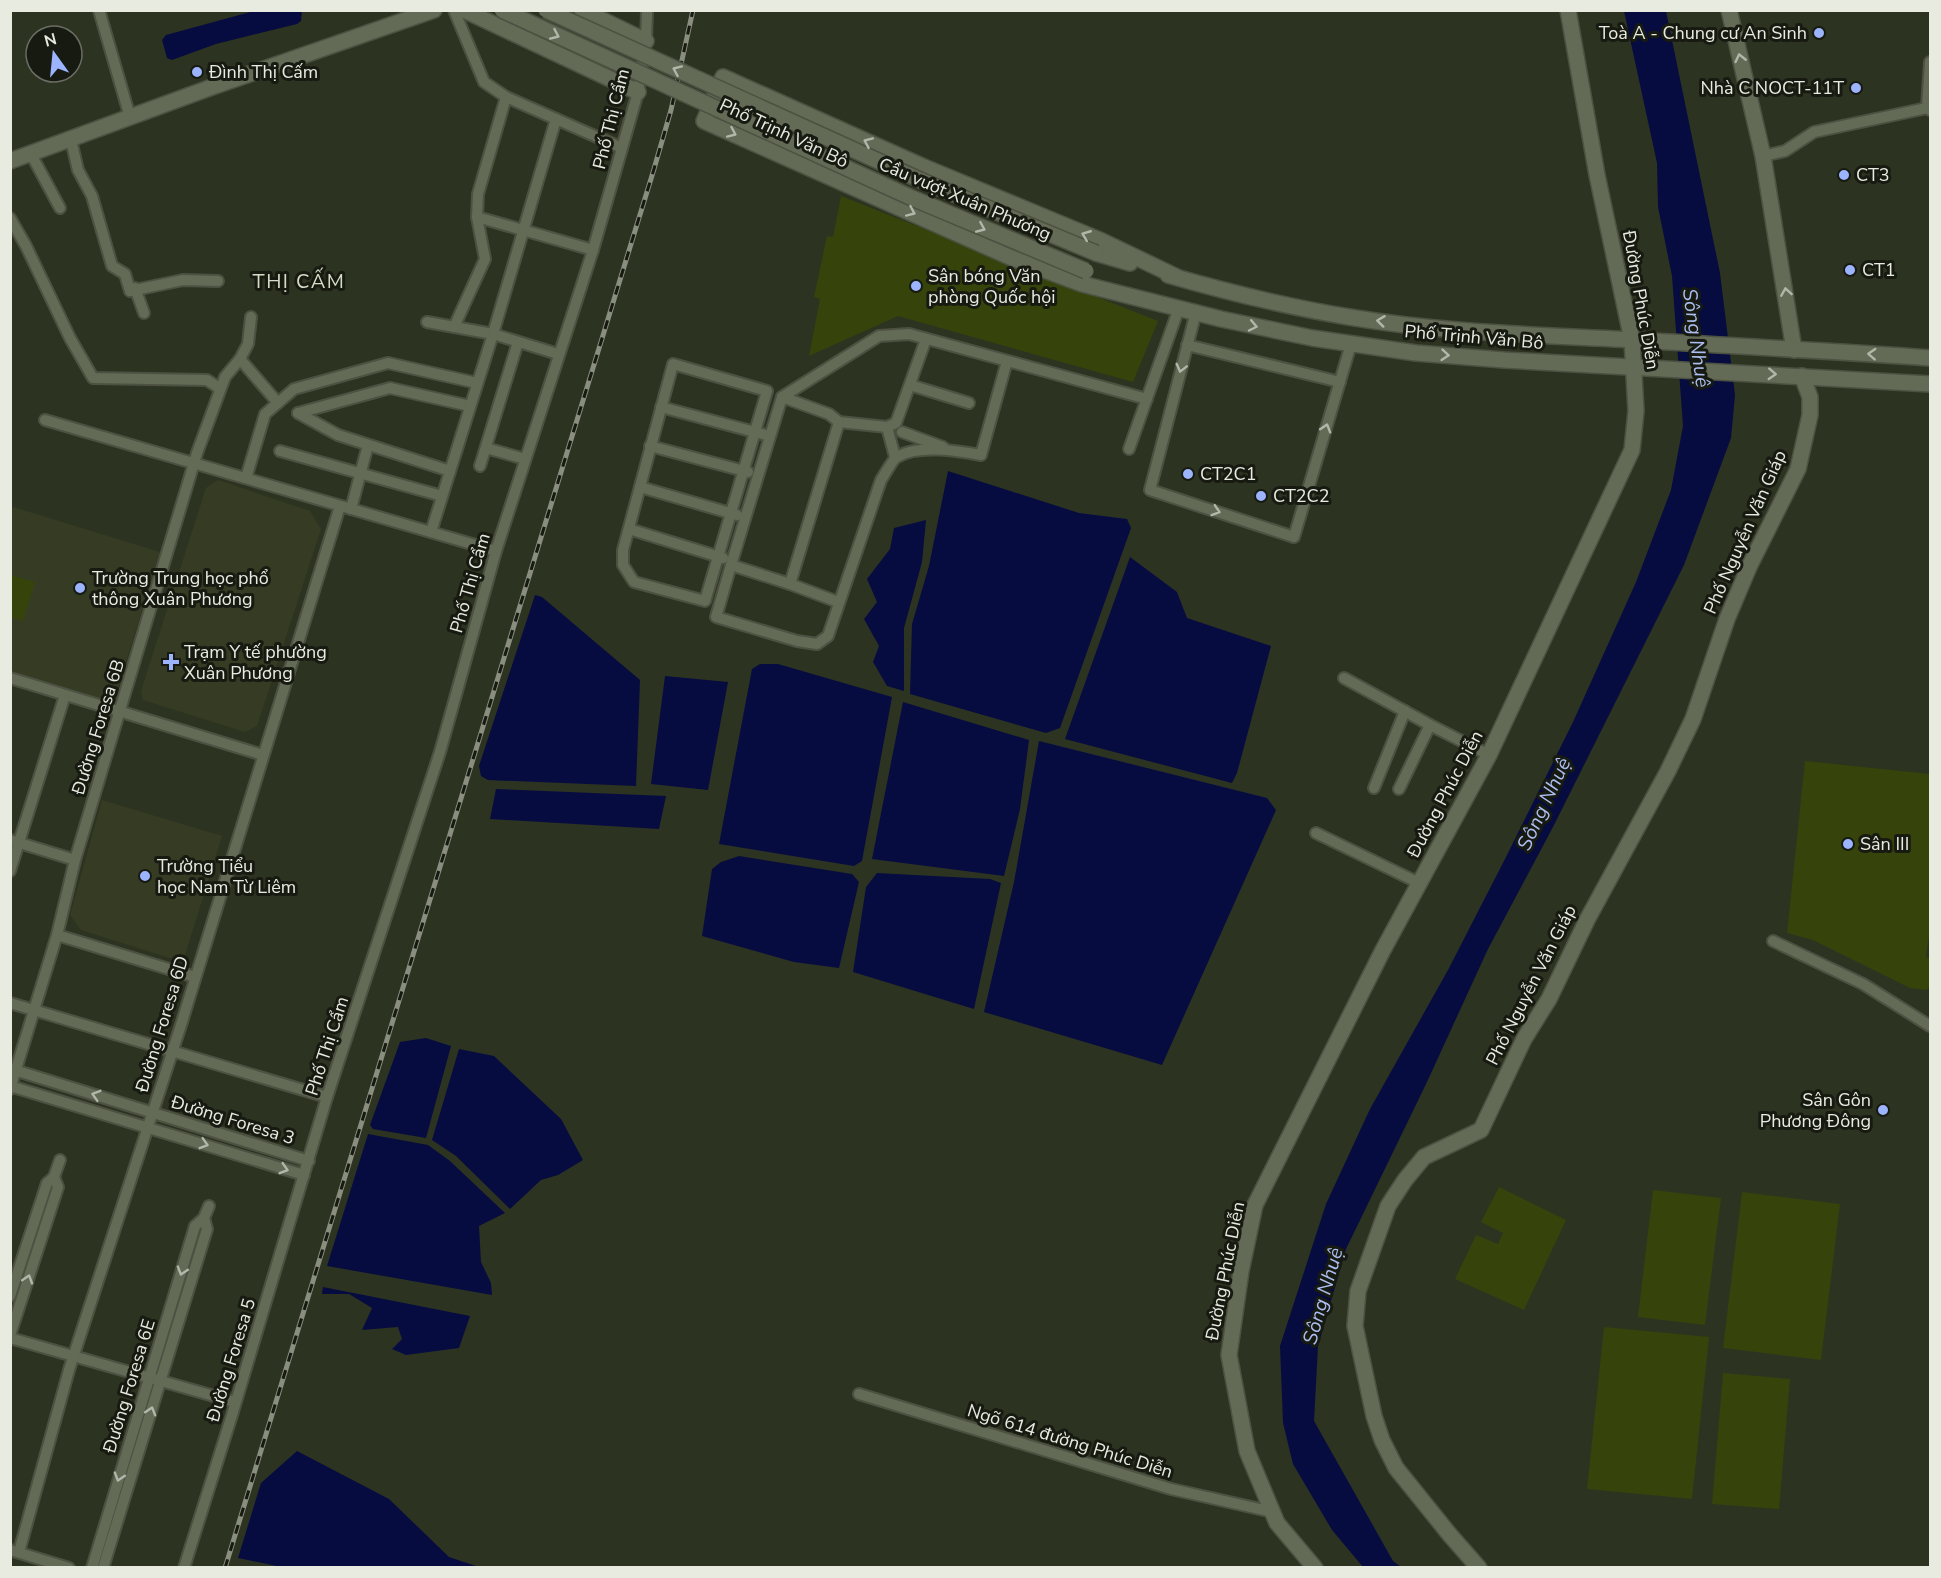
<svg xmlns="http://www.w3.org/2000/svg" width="1941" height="1578" font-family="'Nunito Sans',sans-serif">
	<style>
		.built { fill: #353c23 }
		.green { fill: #36430b }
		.water { fill: #070c40 }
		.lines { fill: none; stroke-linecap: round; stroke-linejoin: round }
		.street-casing { stroke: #4c5141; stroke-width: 14 }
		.secondary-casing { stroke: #4c5141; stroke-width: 18 }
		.street { stroke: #636a56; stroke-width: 10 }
		.secondary { stroke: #636a56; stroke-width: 15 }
		.rail-casing { stroke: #898e7f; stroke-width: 5 }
		.rail { stroke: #171a11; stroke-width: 3; stroke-dasharray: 9; stroke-linecap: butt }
		.secondary-bridge-casing { stroke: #4c5141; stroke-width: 18; stroke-linecap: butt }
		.secondary-bridge { stroke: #636a56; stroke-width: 15 }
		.oneway { stroke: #b2b7a9 }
		.poi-dot { fill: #9cb4fd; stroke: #171a11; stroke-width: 2 }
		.labels { text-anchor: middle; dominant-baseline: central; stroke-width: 6; stroke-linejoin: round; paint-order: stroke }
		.poi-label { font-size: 18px; fill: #e7ebe0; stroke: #171a11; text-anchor: start }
		.street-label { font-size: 18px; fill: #e7ebe0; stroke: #171a11 }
		.neighbourhood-label { font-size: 20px; letter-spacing: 1.5px; fill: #d5dcc5; stroke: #171a11 }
		.water-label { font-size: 20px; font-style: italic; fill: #acbef1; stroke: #171a11 }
	</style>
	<rect width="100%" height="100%" fill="#2d3321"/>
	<!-- built -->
	<g class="built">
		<polygon points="218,480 310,511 321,529 257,726 245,732 143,700 141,691 206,488"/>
		<polygon points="10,506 160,552 117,691 103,700 11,671"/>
		<polygon points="102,800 222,836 185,955 176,960 81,930 70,915"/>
	</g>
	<!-- green -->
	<g class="green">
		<polygon points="841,196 1158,321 1133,382 898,316 809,356 820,299 814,297 827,236 833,237"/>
		<polygon points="10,575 35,582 23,621 11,617"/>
		<polygon points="1805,761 1930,774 1930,935 1929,936 1926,957 1930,958 1930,987 1926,990 1910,988 1813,940 1787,933"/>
		<polygon points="1499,1187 1566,1220 1524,1310 1455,1279 1476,1235 1498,1244 1503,1233 1481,1222"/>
		<polygon points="1653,1190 1721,1198 1705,1325 1638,1317"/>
		<polygon points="1742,1192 1840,1204 1821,1360 1723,1348"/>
		<polygon points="1604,1327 1709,1337 1692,1499 1587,1489"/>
		<polygon points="1723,1373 1790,1379 1779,1509 1712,1504"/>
	</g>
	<!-- water -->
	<g class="water">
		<polygon points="302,11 301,21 297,24 216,44 172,60 167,58 162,40 166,35 254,11"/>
		<polygon points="1624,11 1666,11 1720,273 1735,395 1731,438 1684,565 1553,827 1488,949 1427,1082 1346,1249 1318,1346 1314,1421 1393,1561 1401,1567 1363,1567 1332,1530 1293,1464 1283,1423 1280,1346 1326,1204 1370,1109 1448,970 1506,857 1573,722 1636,582 1671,490 1683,426 1672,276 1658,207 1657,163"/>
		<polygon points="948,471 1079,513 1127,519 1131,528 1060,728 1046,733 910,694 912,624 929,566"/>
		<polygon points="926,520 922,562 904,628 904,691 887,686 873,662 879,646 864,619 877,602 867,579 890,549 894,528"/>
		<polygon points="1130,557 1177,592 1187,618 1271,646 1237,773 1232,783 1065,739"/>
		<polygon points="535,595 542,597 640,680 636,786 488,780 481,776 479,766"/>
		<polygon points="760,664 778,664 892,697 862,861 854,866 719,844 752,669"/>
		<polygon points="665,676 728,682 708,790 651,784"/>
		<polygon points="903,702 1029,740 1020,809 1004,876 872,859"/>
		<polygon points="1039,741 1267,798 1276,810 1162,1065 984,1012 1014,882"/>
		<polygon points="496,789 666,796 659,829 490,819"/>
		<polygon points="739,856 852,874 859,882 839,968 794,962 702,936 712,869 721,862"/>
		<polygon points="877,873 990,879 1001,883 974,1009 853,972 866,887"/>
		<polygon points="426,1038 451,1046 426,1138 373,1129 370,1125 400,1042"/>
		<polygon points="459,1049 494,1056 561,1119 583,1160 558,1175 541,1180 510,1209 456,1156 432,1140"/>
		<polygon points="368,1134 428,1145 450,1161 505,1213 479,1226 481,1262 491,1283 492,1295 327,1266"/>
		<polygon points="323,1287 470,1316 459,1348 406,1355 392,1349 402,1339 398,1327 362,1330 372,1308 349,1294 322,1294"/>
		<polygon points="297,1451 389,1499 449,1557 479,1567 286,1568 238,1558 261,1483"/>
	</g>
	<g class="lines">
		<defs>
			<g id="street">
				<polyline points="99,10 130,117"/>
				<polyline points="454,10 484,82 506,97 556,119"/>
				<polyline points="1927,108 1930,62"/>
				<polyline points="71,140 78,170 92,196 112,266 125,274 130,291 183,280 218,281"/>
				<polyline points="31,154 60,208"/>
				<polyline points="1763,156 1785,151 1814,132 1927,108 1930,110"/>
				<polyline points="477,217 593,250"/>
				<polyline points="10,218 26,246 70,338 93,378 207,380 219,388"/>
				<polyline points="135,288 144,313"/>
				<polyline points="1196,312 1150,490 1294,537 1351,344"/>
				<polyline points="427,322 493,334 558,354"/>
				<polyline points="454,327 485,259 477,217 478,194 506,97"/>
				<polyline points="1187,345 1340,382"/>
				<polyline points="240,359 278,403"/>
				<polygon points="673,364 767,391 705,601 634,582 623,565 623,550"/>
				<polyline points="910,385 969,403"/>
				<polyline points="782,397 829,414 839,422 887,427 896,423 926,339"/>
				<polyline points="661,407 770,436"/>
				<polyline points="298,413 390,388 470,406"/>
				<polyline points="298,413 338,435 450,471"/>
				<polyline points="45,420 496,551"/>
				<polyline points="887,427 895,457"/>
				<polyline points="902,432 943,447"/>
				<polyline points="650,446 748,472"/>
				<polyline points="486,448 525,459"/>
				<polyline points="1129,449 1179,308"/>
				<polyline points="280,451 442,496"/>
				<polyline points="480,466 518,342"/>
				<polyline points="246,478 265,414 294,389 388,363 477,383"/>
				<polyline points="640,487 737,515"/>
				<polyline points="351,509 368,445"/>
				<polyline points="629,529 723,558"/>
				<polyline points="431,532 493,334 556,119 622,148"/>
				<polyline points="731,565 782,397 879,336 909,334 1147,399"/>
				<polyline points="790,584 839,422"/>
				<path d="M838 602 790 584 731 565 716 617 797 641 817 644 828 636 881 480C885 474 893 459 897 457 918 444 959 451 981 455L1007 361"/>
				<polyline points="10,678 263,755"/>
				<polyline points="1344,678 1430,725 1489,755"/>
				<polyline points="1374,788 1405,711"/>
				<polyline points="1399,789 1430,725"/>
				<polyline points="1316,833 1419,883"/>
				<polyline points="10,840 75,860"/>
				<polyline points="10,871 65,695"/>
				<polyline points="57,935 195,977"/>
				<polyline points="1773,941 1863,984 1930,1026"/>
				<polyline points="10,1003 327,1097"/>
				<polyline points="11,1069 309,1161"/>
				<polyline points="10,1086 304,1175"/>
				<polyline points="10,1089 57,935 75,860 197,453 225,377 240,359 248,344 251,317"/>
				<polyline points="10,1296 47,1183 54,1177 60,1160"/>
				<polyline points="10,1335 58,1187 54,1177"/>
				<polyline points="10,1338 235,1402"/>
				<polyline points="859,1394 1171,1489 1273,1512"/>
				<polyline points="10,1550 69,1568"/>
				<polyline points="19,1552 69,1370 181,1025 340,506"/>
				<polyline points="92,1568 195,1226 204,1218 209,1206"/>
				<polyline points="103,1568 207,1229 204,1218"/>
				<polyline points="184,1568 232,1415 327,1097 440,752 496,551 593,250 638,92 646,41 647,10"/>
			</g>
			<g id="secondary">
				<polyline points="464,10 638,92"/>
				<polyline points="582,10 646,41"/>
				<polyline points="1729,10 1763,156 1794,350"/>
				<polyline points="10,161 212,87 434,10"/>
				<polyline points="1096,253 1130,263"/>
				<path d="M1168 275C1227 292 1288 307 1349 317 1444 333 1540 335 1635 340 1734 346 1832 351 1930 358"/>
				<polyline points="1177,277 1102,241 924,167 723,77 704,121 1012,258 1082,284 1221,319 1312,338 1416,353 1504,360 1930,384"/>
				<polyline points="1315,1568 1277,1523 1247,1451 1229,1355 1241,1271 1255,1205 1383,950 1489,755 1632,450 1636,411 1632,340 1597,175 1568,10"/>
				<polyline points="1479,1568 1450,1535 1396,1468 1382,1440 1374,1416 1355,1326 1358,1291 1388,1206 1405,1180 1424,1157 1481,1130 1524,1039 1549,999 1587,920 1668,771 1693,719 1727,619 1749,567 1798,469 1810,415 1810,397 1802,376"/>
			</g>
		</defs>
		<!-- street casing -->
		<use href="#street" class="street-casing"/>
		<!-- secondary casing -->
		<use href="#secondary" class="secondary-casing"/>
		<!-- street -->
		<use href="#street" class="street"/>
		<!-- secondary -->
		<use href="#secondary" class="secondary"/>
		<defs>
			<polyline id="rail" points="225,1568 654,169 671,110 693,10"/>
		</defs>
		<!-- rail casing -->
		<use href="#rail" class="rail-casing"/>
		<!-- rail -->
		<use href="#rail" class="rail"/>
		<defs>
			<g id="secondary-bridge">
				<polyline points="502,10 912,198 1086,271"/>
				<polyline points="546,10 920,180 1096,253"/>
			</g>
		</defs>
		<!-- secondary-bridge casing -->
		<use href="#secondary-bridge" class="secondary-bridge-casing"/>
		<!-- secondary-bridge -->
		<use href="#secondary-bridge" class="secondary-bridge"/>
	</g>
	<!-- one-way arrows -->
	<defs><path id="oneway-chevron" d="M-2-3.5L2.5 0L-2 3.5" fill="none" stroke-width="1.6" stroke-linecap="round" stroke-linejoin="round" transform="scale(1.5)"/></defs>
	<g class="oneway">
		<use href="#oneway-chevron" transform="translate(555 35) rotate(24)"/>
		<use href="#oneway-chevron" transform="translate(1740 58) rotate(-103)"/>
		<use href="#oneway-chevron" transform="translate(677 70) rotate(-156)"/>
		<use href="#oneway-chevron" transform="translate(732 133) rotate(24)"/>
		<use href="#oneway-chevron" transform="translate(868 142) rotate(-156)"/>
		<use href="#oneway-chevron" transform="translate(911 212) rotate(24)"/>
		<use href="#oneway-chevron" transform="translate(981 228) rotate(23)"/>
		<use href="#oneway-chevron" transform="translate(1086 235) rotate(-158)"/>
		<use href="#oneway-chevron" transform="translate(1786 292) rotate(-99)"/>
		<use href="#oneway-chevron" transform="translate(1381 321) rotate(-173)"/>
		<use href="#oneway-chevron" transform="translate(1253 326) rotate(12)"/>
		<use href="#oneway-chevron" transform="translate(1872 354) rotate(-177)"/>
		<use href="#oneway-chevron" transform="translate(1445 355) rotate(5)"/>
		<use href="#oneway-chevron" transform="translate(1181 368) rotate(104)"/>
		<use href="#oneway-chevron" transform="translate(1772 374) rotate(3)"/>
		<use href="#oneway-chevron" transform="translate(1326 428) rotate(-73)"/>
		<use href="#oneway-chevron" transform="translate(1216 511) rotate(18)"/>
		<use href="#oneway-chevron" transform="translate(96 1095) rotate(-163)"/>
		<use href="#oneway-chevron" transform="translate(204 1144) rotate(17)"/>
		<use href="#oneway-chevron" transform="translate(284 1169) rotate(17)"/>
		<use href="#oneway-chevron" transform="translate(182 1271) rotate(107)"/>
		<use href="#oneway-chevron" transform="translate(28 1279) rotate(-72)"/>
		<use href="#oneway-chevron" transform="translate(151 1411) rotate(-73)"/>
		<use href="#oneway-chevron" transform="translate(119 1477) rotate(107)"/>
	</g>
	<!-- markers -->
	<g class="poi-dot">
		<circle cx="1819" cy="33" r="6"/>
		<circle cx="197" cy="72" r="6"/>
		<circle cx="1856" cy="88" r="6"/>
		<circle cx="1844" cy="175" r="6"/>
		<circle cx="1850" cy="270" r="6"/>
		<circle cx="916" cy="286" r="6"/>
		<circle cx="1188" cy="474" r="6"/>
		<circle cx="1261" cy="496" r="6"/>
		<circle cx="80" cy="588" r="6"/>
		<path d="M168 653h6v6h6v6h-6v6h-6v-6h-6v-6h6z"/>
		<circle cx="1848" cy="844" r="6"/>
		<circle cx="145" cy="876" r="6"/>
		<circle cx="1883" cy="1110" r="6"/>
	</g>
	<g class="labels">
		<!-- poi labels -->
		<g class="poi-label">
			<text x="1807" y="33" text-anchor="end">Toà A - Chung cư An Sinh</text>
			<text x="209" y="72">Đình Thị Cấm</text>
			<text x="1844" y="88" text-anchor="end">Nhà C NOCT-11T</text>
			<text x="1856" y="175">CT3</text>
			<text x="1862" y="270">CT1</text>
			<text x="928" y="276">Sân bóng Văn<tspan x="928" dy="21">phòng Quốc hội</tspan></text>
			<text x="1200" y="474">CT2C1</text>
			<text x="1273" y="496">CT2C2</text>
			<text x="92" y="578">Trường Trung học phổ<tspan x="92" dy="21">thông Xuân Phương</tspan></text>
			<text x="184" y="652">Trạm Y tế phường<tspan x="184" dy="21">Xuân Phương</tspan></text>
			<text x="1860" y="844">Sân III</text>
			<text x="157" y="866">Trường Tiểu<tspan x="157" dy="21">học Nam Từ Liêm</tspan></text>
			<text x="1871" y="1100" text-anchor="end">Sân Gôn<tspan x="1871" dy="21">Phương Đông</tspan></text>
		</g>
		<!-- street labels -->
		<g class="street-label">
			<text transform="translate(611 119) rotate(-76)">Phố Thị Cẩm</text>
			<text transform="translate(784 133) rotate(25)">Phố Trịnh Văn Bô</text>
			<text transform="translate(965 199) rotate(23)">Cầu vượt Xuân Phương</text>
			<text transform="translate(1641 300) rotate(80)">Đường Phúc Diễn</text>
			<text transform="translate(1474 337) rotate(5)">Phố Trịnh Văn Bô</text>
			<text transform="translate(1745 532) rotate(-66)">Phố Nguyễn Văn Giáp</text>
			<text transform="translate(470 583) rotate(-74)">Phố Thị Cẩm</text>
			<text transform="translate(98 727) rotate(-73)">Đường Foresa 6B</text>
			<text transform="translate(1445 794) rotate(-62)">Đường Phúc Diễn</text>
			<text transform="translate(1531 985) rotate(-63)">Phố Nguyễn Văn Giáp</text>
			<text transform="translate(162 1024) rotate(-73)">Đường Foresa 6D</text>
			<text transform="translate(327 1046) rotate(-72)">Phố Thị Cẩm</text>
			<text transform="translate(233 1120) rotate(17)">Đường Foresa 3</text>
			<text transform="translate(1225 1271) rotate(-79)">Đường Phúc Diễn</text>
			<text transform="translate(231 1360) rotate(-73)">Đường Foresa 5</text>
			<text transform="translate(129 1386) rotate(-73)">Đường Foresa 6E</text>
			<text transform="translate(1070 1441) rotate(17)">Ngõ 614 đường Phúc Diễn</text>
		</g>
		<!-- neighbourhood labels -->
		<g class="neighbourhood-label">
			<text x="299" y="281">THỊ CẤM</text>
		</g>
		<!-- water labels -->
		<g class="water-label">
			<text transform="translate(1696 338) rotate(82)">Sông Nhuệ</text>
			<text transform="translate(1544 804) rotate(-65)">Sông Nhuệ</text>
			<text transform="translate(1323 1296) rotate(-74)">Sông Nhuệ</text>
		</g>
	</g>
	<!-- border -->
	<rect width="1941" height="1578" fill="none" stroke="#e7ebe0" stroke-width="24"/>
	<!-- north arrow -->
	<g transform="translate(54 54) rotate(345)"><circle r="28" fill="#171a11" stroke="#6a6e64" stroke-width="1.5"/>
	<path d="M0-4.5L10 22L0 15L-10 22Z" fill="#9cb4fd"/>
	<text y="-9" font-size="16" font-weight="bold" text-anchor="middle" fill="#e7ebe0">N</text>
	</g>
</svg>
